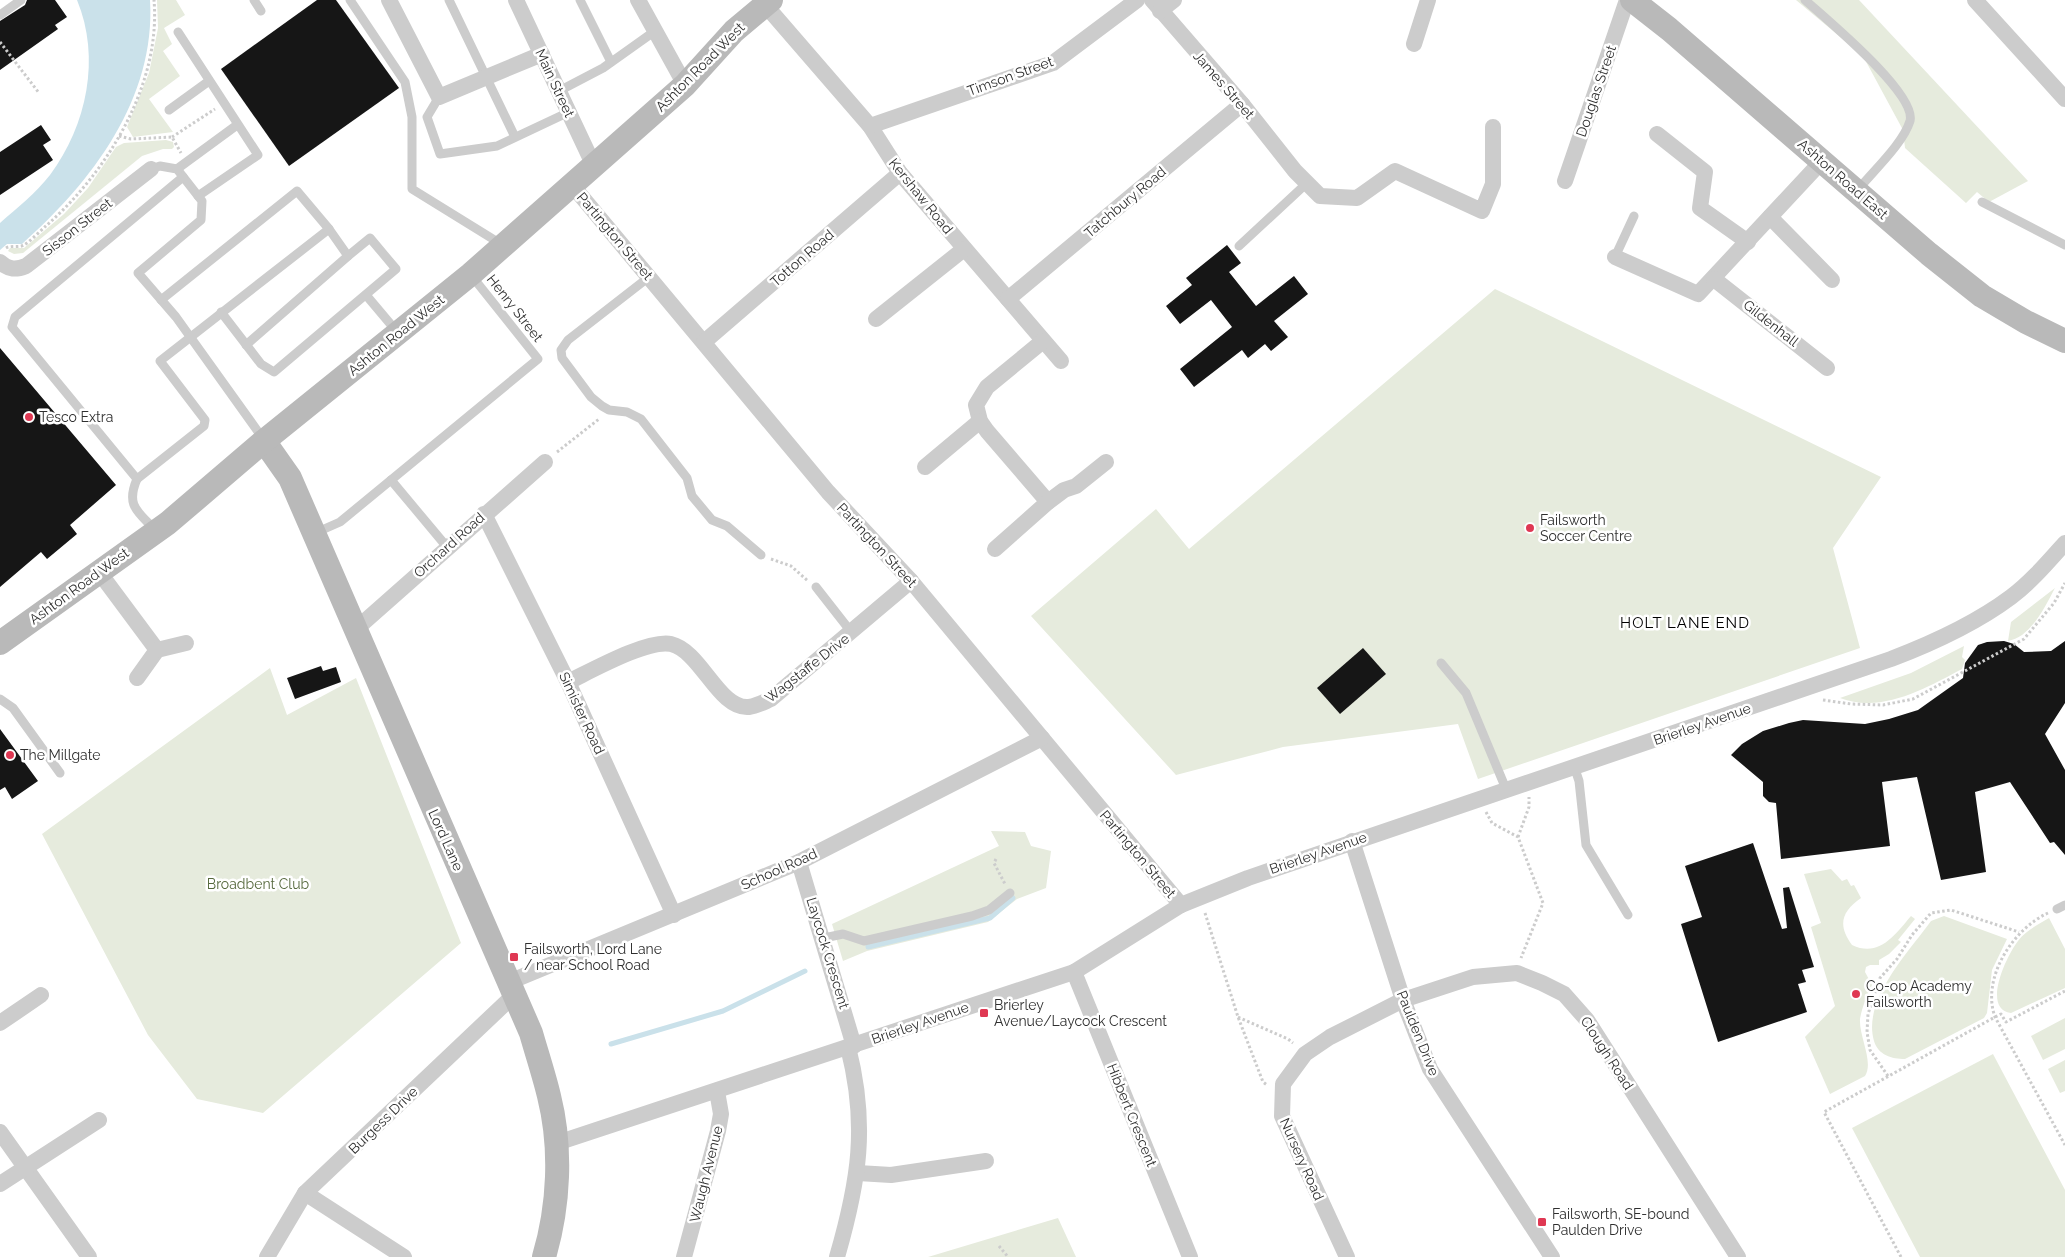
<svg xmlns="http://www.w3.org/2000/svg" width="2065" height="1257" font-family="Raleway,sans-serif">
	<style>
		.green { fill: #e6ebdd }
		.water { fill: #cae1ea }
		.lines { fill: none; stroke-linecap: round; stroke-linejoin: round }
		.stream { stroke: #cae1ea; stroke-width: 5 }
		.building { fill: #161616 }
		.path { stroke: #ccc; stroke-width: 3; stroke-dasharray: 2.5 2.5; stroke-linecap: butt }
		.lane { stroke: #ccc; stroke-width: 9 }
		.street { stroke: #ccc; stroke-width: 16 }
		.secondary { stroke: #b9b9b9; stroke-width: 24 }
		.poi-dot { fill: #df3853; stroke: #fff; stroke-width: 2 }
		.labels { text-anchor: middle; dominant-baseline: central; stroke-width: 5; stroke-linejoin: round; paint-order: stroke }
		.street-label { font-size: 14px; fill: #2f2f2f; stroke: #fff }
		.poi-label { font-size: 14px; fill: #2f2f2f; stroke: #fff; text-anchor: start }
		.park-label { font-size: 14px; fill: #56693d; stroke: #fff }
		.neighbourhood-label { font-size: 15px; letter-spacing: 1px; fill: #000; stroke: #fff }
	</style>
	<rect width="100%" height="100%" fill="#fff"/>
	<!-- green -->
	<g class="green">
		<polygon points="157,0 176,0 185,15 164,28 172,44 163,51 180,76 149,99 173,132 133,137 127,127 149,73 158,28"/>
		<polygon points="1796,0 1859,0 2028,181 1989,202 1977,192 1966,203 1905,148 1903,130 1863,56"/>
		<polygon points="166,140 173,142 174,147 172,149 163,149 142,156 23,253 14,254 8,251 10,248 24,248 64,214 88,188 116,147 124,143"/>
		<polygon points="1495,289 1881,477 1833,548 1860,648 1478,779 1458,724 1283,747 1176,775 1031,616 1156,509 1189,549"/>
		<path d="M2055 588C2045 607 2030 638 2008 641L2011 622Z"/>
		<path d="M1964 646 1962 657 1965 660 1962 669C1926 688 1882 714 1840 698L1911 673Z"/>
		<polygon points="270,668 287,715 356,678 461,943 263,1113 197,1099 148,1035 42,834"/>
		<polygon points="991,831 1025,832 1031,846 1051,851 1046,888 1017,899 988,922 867,951 843,961 832,924 999,846"/>
		<path d="M1831 869 1842 881 1847 879 1851 886 1854 885 1861 898C1842 911 1837 925 1852 945 1879 958 1895 935 1911 916L1915 919 1898 940 1901 942 1889 954 1879 960V965H1870L1866 967 1865 972 1872 985C1867 996 1862 1007 1860 1019 1859 1037 1874 1062 1865 1076L1830 1094 1805 1037 1835 1006 1811 927 1821 923 1804 874Z"/>
		<path d="M1944 916 2007 939 1992 970 1987 1013 1984 1018 1905 1059C1892 1059 1878 1055 1874 1041 1862 1000 1908 953 1931 921Z"/>
		<path d="M2049 918 2065 949V988L2011 1013C1981 1009 2007 955 2018 941 2026 930 2038 925 2049 918Z"/>
		<polygon points="2065,1018 2065,1049 2043,1060 2031,1036"/>
		<polygon points="1993,1054 2065,1190 2065,1257 1920,1257 1852,1128"/>
		<polygon points="2065,1060 2065,1091 2060,1093 2048,1069"/>
		<polygon points="1058,1218 1076,1257 928,1257"/>
	</g>
	<!-- water -->
	<path class="water" d="M77 0H150C156 98 92 182 22 244H7L0 250V223C17 208 36 193 50 175 87 125 101 58 77 0Z"/>
	<g class="lines">
		<!-- stream -->
		<g class="stream">
			<polyline points="868,947 990,918 1013,898"/>
			<polyline points="611,1044 723,1011 805,971"/>
		</g>
	</g>
	<!-- building -->
	<g class="building">
		<polygon points="27,0 55,0 67,17 55,25 58,29 0,70 0,21 25,5"/>
		<polygon points="317,0 336,0 399,88 289,166 221,69"/>
		<polygon points="41,125 51,140 43,145 53,160 0,195 0,152"/>
		<polygon points="1227,245 1241,263 1229,272 1256,306 1294,276 1308,294 1274,321 1288,337 1271,351 1265,344 1248,358 1242,350 1194,387 1180,369 1232,327 1211,300 1180,324 1166,306 1192,285 1186,278"/>
		<polygon points="0,348 116,485 70,525 77,534 47,559 41,552 0,587"/>
		<polygon points="2004,641 2014,644 2024,652 2051,651 2065,641 2065,703 2045,734 2065,770 2065,855 2054,842 2050,843 2010,782 1975,792 1986,872 1941,880 1917,777 1882,782 1890,846 1781,859 1776,803 1769,802 1763,796 1763,782 1731,755 1742,744 1763,731 1789,723 1803,720 1865,724 1889,719 1918,710 1963,678 1965,663 1978,645 1987,642"/>
		<polygon points="1363,648 1386,674 1340,714 1317,688"/>
		<polygon points="321,666 323,671 336,667 341,682 295,699 287,678"/>
		<polygon points="0,729 38,781 12,799 5,787 0,790"/>
		<polygon points="1753,843 1782,929 1787,928 1783,888 1789,887 1814,967 1802,970 1806,982 1798,984 1807,1012 1718,1042 1681,924 1702,917 1685,866"/>
	</g>
	<g class="lines">
		<!-- path -->
		<g class="path">
			<polyline points="0,42 39,93"/>
			<polyline points="119,136 131,139 172,137 181,153"/>
			<polyline points="172,137 215,109"/>
			<path d="M6 248C11 245 19 248 24 245 32 240 40 231 47 225 108 171 161 84 154 0"/>
			<polyline points="557,452 599,419"/>
			<polyline points="771,559 791,566 808,581"/>
			<polyline points="1823,700 1851,704 1883,705 1913,699 2024,639 2054,603 2065,583"/>
			<polyline points="1486,812 1492,823 1518,837 1543,903 1521,958"/>
			<polyline points="1518,837 1529,807 1529,797"/>
			<polyline points="996,859 994,863 1005,884"/>
			<polyline points="1205,913 1238,1017 1263,1082 1267,1085"/>
			<path d="M2048 913C2013 929 1981 978 1995 1017L2065 1145"/>
			<polyline points="1238,1017 1288,1039 1293,1043"/>
			<polyline points="1888,1076 1870,1050 1867,1032 1868,1014 1880,978 1897,959 1912,935 1931,913 1951,910 2019,932"/>
			<polyline points="999,1246 1008,1257"/>
			<polyline points="1901,1257 1824,1112 1995,1017 2001,1014 2006,1022 2065,991"/>
		</g>
		<!-- lane -->
		<g class="lane">
			<polyline points="254,0 261,11"/>
			<polyline points="350,0 405,82 412,117 412,189 501,244"/>
			<polyline points="449,0 515,137"/>
			<polyline points="580,0 611,62"/>
			<path d="M1805 0C1826 19 1917 94 1910 121 1903 144 1872 172 1857 191"/>
			<polyline points="0,15 21,0"/>
			<polyline points="178,32 258,155 198,196"/>
			<polyline points="559,91 603,68 655,31"/>
			<polyline points="439,97 427,117 440,154 497,146 569,112"/>
			<polyline points="169,110 209,81"/>
			<polyline points="151,169 160,166 177,169 202,201 201,220 138,273 176,317 264,440"/>
			<polyline points="177,169 237,125"/>
			<polyline points="1982,202 2065,245"/>
			<polyline points="1239,246 1307,183"/>
			<polyline points="1615,257 1634,216"/>
			<polyline points="649,277 568,340 561,350 562,358 591,397 602,406 609,410 627,412 641,419 687,478 692,496 712,520 727,526 761,555"/>
			<polyline points="366,295 398,333"/>
			<polyline points="161,300 297,191 329,229 160,361 205,420 204,426 137,479 12,327 15,317 183,177"/>
			<polyline points="221,312 261,364 274,372 396,269 370,238 348,256 329,229"/>
			<polyline points="246,345 348,256"/>
			<path d="M137 479C125 507 139 512 156 531"/>
			<polyline points="391,480 447,547"/>
			<polyline points="315,533 340,522 538,359 471,275"/>
			<polyline points="816,587 852,633"/>
			<polyline points="1441,663 1466,693 1506,789"/>
			<polyline points="0,699 13,708 60,773"/>
			<polyline points="1574,766 1579,781 1586,845 1628,915"/>
			<polyline points="2057,909 2065,905"/>
			<polyline points="824,938 843,934 864,941 972,916 989,910 1010,893"/>
		</g>
		<!-- street -->
		<g class="street">
			<polyline points="389,0 439,97 542,54"/>
			<polyline points="516,0 594,166"/>
			<polyline points="638,0 685,85"/>
			<polyline points="761,0 870,126 900,173 1061,361"/>
			<polyline points="1152,0 1242,104 1295,171 1320,196 1357,198 1395,171 1482,211 1493,184 1493,127"/>
			<polyline points="1975,0 2065,99"/>
			<polyline points="1160,11 1174,0"/>
			<polyline points="1414,44 1428,0"/>
			<polyline points="870,126 1053,63 1137,0"/>
			<polyline points="1657,134 1705,172 1700,208 1748,242"/>
			<polyline points="1565,181 1627,0"/>
			<polyline points="572,185 828,492 911,581 1181,905"/>
			<polyline points="1770,217 1832,280"/>
			<polyline points="1615,257 1698,294 1822,161"/>
			<path d="M0 262C9 270 16 270 26 266L151 169"/>
			<polyline points="1714,279 1827,368"/>
			<polyline points="1008,299 1242,104"/>
			<polyline points="876,319 964,249"/>
			<polyline points="1043,341 987,387 976,405 980,421 987,431 1048,502"/>
			<polyline points="704,342 900,173"/>
			<polyline points="925,467 980,421"/>
			<polyline points="484,514 568,682 674,915"/>
			<polyline points="995,549 1048,502 1064,490 1076,486 1106,462"/>
			<polyline points="99,572 157,650 137,678"/>
			<polyline points="355,630 545,462"/>
			<polyline points="157,650 186,643"/>
			<path d="M568 682C591 671 648 639 671 644 701 651 719 710 749 707 757 706 764 702 771 699L911 581"/>
			<polyline points="1352,841 1403,1000 1430,1069 1552,1257"/>
			<polyline points="799,862 854,1046"/>
			<polyline points="1074,972 1190,1257"/>
			<polyline points="509,982 799,862 1042,738"/>
			<polyline points="0,1023 41,995"/>
			<polyline points="0,1132 89,1257"/>
			<path d="M557 1143 1074 972 1181 905 1248 878 1891 659C1933 643 1975 624 2011 597 2031 582 2048 562 2065 543"/>
			<polyline points="858,1173 891,1175 986,1161"/>
			<polyline points="0,1184 99,1120"/>
			<polyline points="305,1193 404,1257"/>
			<polyline points="267,1257 305,1193 514,995"/>
			<polyline points="684,1257 718,1131 721,1114 717,1091"/>
			<path d="M837 1257C859 1181 868 1125 848 1047"/>
			<polyline points="1347,1257 1282,1116 1283,1084 1305,1054 1330,1037 1403,1000 1473,977 1517,973 1542,983 1564,994 1587,1020 1738,1257"/>
		</g>
		<!-- secondary -->
		<g class="secondary">
			<polyline points="1632,0 1669,29 1929,254 1982,296 2026,322 2065,341"/>
			<path d="M264 441 290 478 531 1033C537 1054 544 1075 549 1096 562 1148 559 1206 544 1257"/>
			<polyline points="0,643 168,523 264,441 471,274 685,85 734,31 771,0"/>
		</g>
	</g>
	<!-- markers -->
	<g class="poi-dot">
		<circle cx="29" cy="417" r="5"/>
		<circle cx="1530" cy="528" r="5"/>
		<circle cx="10" cy="755" r="5"/>
		<rect x="509" y="952" width="10" height="10" rx="2.5"/>
		<circle cx="1856" cy="994" r="5"/>
		<rect x="979" y="1008" width="10" height="10" rx="2.5"/>
		<rect x="1537" y="1217" width="10" height="10" rx="2.5"/>
	</g>
	<g class="labels">
		<!-- street labels -->
		<g class="street-label">
			<text transform="translate(700 67) rotate(-45)">Ashton Road West</text>
			<text transform="translate(1010 76) rotate(-20)">Timson Street</text>
			<text transform="translate(555 83) rotate(65)">Main Street</text>
			<text transform="translate(1224 85) rotate(49)">James Street</text>
			<text transform="translate(1596 91) rotate(-71)">Douglas Street</text>
			<text transform="translate(1843 179) rotate(41)">Ashton Road East</text>
			<text transform="translate(921 196) rotate(51)">Kershaw Road</text>
			<text transform="translate(1125 202) rotate(-40)">Tatchbury Road</text>
			<text transform="translate(77 227) rotate(-38)">Sisson Street</text>
			<text transform="translate(615 236) rotate(50)">Partington Street</text>
			<text transform="translate(802 258) rotate(-41)">Totton Road</text>
			<text transform="translate(515 308) rotate(52)">Henry Street</text>
			<text transform="translate(1771 323) rotate(38)">Gildenhall</text>
			<text transform="translate(396 335) rotate(-39)">Ashton Road West</text>
			<text transform="translate(449 545) rotate(-42)">Orchard Road</text>
			<text transform="translate(877 545) rotate(47)">Partington Street</text>
			<text transform="translate(79 586) rotate(-36)">Ashton Road West</text>
			<text transform="translate(807 668) rotate(-38)">Wagstaffe Drive</text>
			<text transform="translate(582 713) rotate(65)">Simister Road</text>
			<text transform="translate(1702 724) rotate(-19)">Brierley Avenue</text>
			<text transform="translate(446 840) rotate(66)">Lord Lane</text>
			<text transform="translate(1318 853) rotate(-19)">Brierley Avenue</text>
			<text transform="translate(1138 854) rotate(50)">Partington Street</text>
			<text transform="translate(779 869) rotate(-24)">School Road</text>
			<text transform="translate(828 953) rotate(73)">Laycock Crescent</text>
			<text transform="translate(920 1023) rotate(-19)">Brierley Avenue</text>
			<text transform="translate(1418 1033) rotate(68)">Paulden Drive</text>
			<text transform="translate(1607 1053) rotate(57)">Clough Road</text>
			<text transform="translate(1132 1115) rotate(68)">Hibbert Crescent</text>
			<text transform="translate(383 1120) rotate(-44)">Burgess Drive</text>
			<text transform="translate(1302 1159) rotate(66)">Nursery Road</text>
			<text transform="translate(706 1174) rotate(-76)">Waugh Avenue</text>
		</g>
		<!-- poi labels -->
		<g class="poi-label">
			<text x="39" y="417">Tesco Extra</text>
			<text x="1540" y="520">Failsworth<tspan x="1540" dy="16">Soccer Centre</tspan></text>
			<text x="20" y="755">The Millgate</text>
			<text x="524" y="949">Failsworth, Lord Lane<tspan x="524" dy="16">/ near School Road</tspan></text>
			<text x="1866" y="986">Co-op Academy<tspan x="1866" dy="16">Failsworth</tspan></text>
			<text x="994" y="1005">Brierley<tspan x="994" dy="16">Avenue/Laycock Crescent</tspan></text>
			<text x="1552" y="1214">Failsworth, SE-bound<tspan x="1552" dy="16">Paulden Drive</tspan></text>
		</g>
		<!-- park labels -->
		<g class="park-label">
			<text x="258" y="884">Broadbent Club</text>
		</g>
		<!-- neighbourhood labels -->
		<g class="neighbourhood-label">
			<text x="1685" y="623">HOLT LANE END</text>
		</g>
	</g>
</svg>
